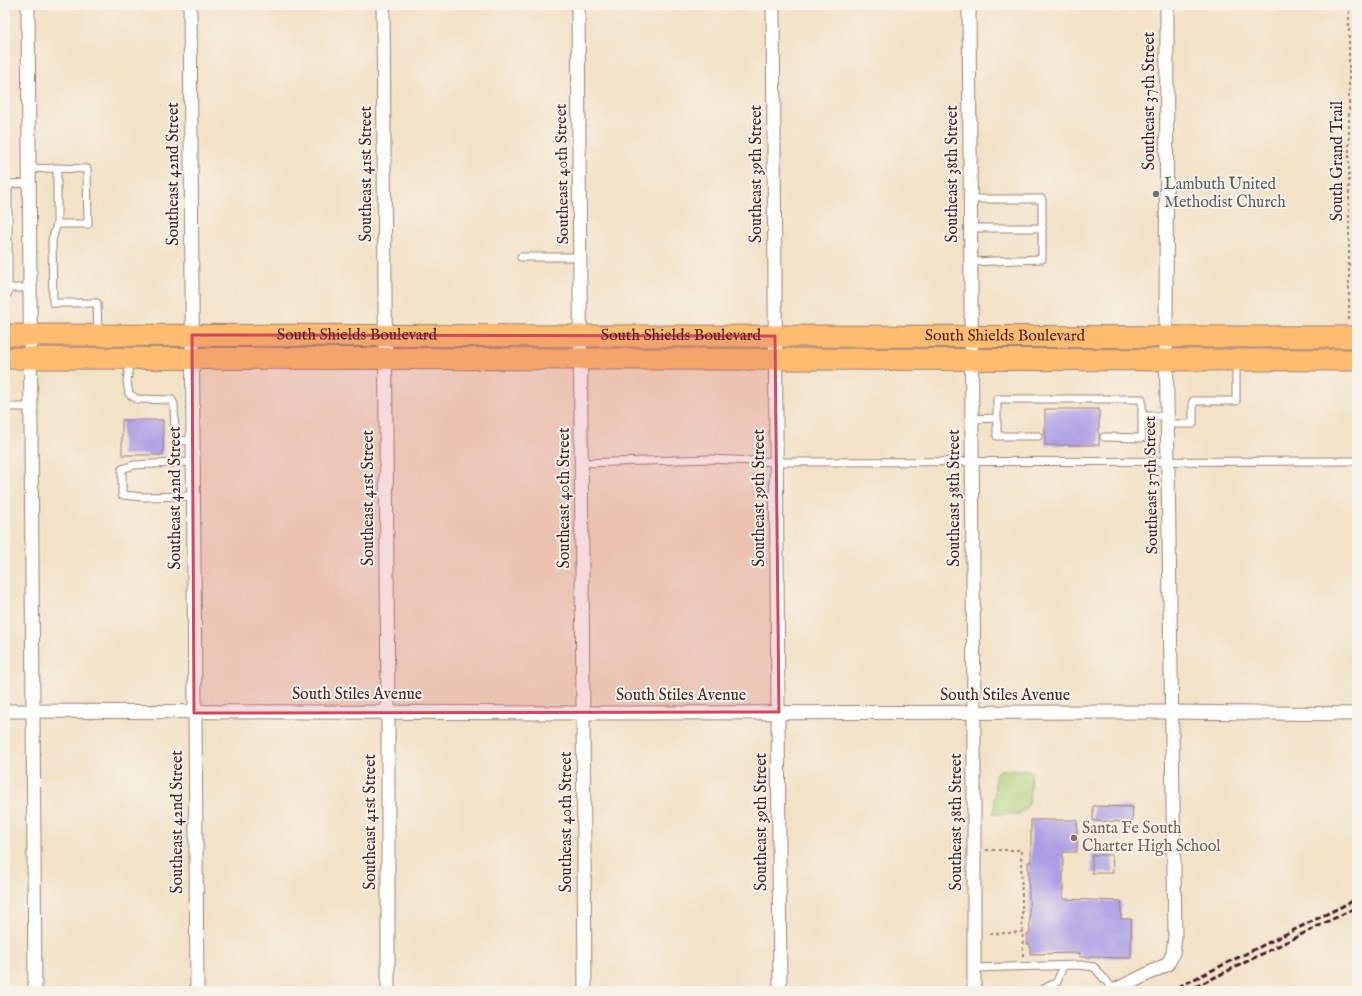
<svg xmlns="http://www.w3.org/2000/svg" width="1362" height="996" font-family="'IM FELL English',serif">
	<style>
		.green { fill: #aed27b; stroke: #7c7853 }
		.building { fill: #aa9ee4 }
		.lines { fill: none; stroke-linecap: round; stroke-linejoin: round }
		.service-casing { stroke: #9e8078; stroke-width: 9 }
		.minor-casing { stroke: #9e8078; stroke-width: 15 }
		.primary-casing { stroke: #9e8078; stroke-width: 23 }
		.path { stroke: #9e8078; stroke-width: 2; stroke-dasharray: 3 3; stroke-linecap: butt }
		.service { stroke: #fff; stroke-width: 7 }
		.minor { stroke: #fff; stroke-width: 13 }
		.primary { stroke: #fdbc6f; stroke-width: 21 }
		.rail { stroke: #4a1f2b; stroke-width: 3; stroke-dasharray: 6 3; stroke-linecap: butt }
		.marked { fill: #d1495b; fill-opacity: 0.2; stroke: #d1495b; stroke-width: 3; stroke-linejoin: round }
		.worship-dot { fill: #6b7280; stroke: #f7f3e8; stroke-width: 1.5 }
		.education-dot { fill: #8d6e63; stroke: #f7f3e8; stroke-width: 1.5 }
		.labels { text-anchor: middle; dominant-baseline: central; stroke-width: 4; stroke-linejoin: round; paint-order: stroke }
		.street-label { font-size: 16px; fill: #4a1f2b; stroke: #f7f3e8 }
		.worship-label { font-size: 16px; fill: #5b616d; stroke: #f7f3e8; text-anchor: start }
		.education-label { font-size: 16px; fill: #785e54; stroke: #f7f3e8; text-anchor: start }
	</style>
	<rect width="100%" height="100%" fill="#f7f3e8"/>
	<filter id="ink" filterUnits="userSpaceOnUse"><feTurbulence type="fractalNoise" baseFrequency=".025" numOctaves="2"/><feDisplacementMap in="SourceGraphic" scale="8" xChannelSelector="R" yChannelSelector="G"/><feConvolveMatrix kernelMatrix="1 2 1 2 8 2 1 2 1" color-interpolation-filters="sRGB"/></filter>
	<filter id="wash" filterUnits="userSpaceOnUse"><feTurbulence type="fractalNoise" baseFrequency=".012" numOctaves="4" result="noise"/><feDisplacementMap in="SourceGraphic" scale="16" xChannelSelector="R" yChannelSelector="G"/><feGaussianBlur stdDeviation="0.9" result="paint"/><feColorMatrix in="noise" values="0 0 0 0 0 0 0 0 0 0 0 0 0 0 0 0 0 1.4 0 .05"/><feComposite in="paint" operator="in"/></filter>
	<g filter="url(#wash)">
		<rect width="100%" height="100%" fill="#f2e2c6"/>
		<!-- green -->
		<polygon class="green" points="1000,770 1031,771 1029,804 1020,814 994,814 995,774"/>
		<g id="blocks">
			<!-- building -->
			<g class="building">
				<rect x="1045" y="409" width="54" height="36"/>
				<rect x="122" y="420" width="41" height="35"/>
				<polygon points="1093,806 1133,807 1132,822 1093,821"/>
				<polygon points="1031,820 1077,820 1077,852 1063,852 1063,899 1121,901 1121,919 1131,919 1131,958 1080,957 1080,953 1030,954 1030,944 1027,944 1027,934 1030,934 1028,862 1031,862"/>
				<polygon points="1092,855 1112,855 1113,873 1092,873"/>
			</g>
		</g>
	</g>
	<g filter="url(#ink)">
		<use href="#blocks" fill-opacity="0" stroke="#9e8078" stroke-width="1"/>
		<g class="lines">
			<defs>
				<g id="service">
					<polyline points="57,168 87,169 88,224 57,224"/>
					<polyline points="29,169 57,168 57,224 52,240 53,303 97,303 98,333"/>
					<polyline points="970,199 1042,199 1042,259 971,262"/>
					<polyline points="971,228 1042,228"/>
					<polyline points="521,257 580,257"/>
					<polyline points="8,288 30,288"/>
					<polyline points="5,297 8,293 8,189 11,184 29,183"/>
					<polyline points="130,361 127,381 129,394 137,399 172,400 174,404 175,435 182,441 193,440"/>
					<polyline points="5,407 30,407"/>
					<polyline points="1142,416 1168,416"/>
					<polyline points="997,418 997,436 1038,436"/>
					<polyline points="972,419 997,418 997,399 1142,399 1142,438 1104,437"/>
					<polyline points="1168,424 1193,424 1193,401 1236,401 1236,362"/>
					<polyline points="193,462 134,465 122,469 122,495 143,497 193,496"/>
					<polyline points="582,463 710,459 777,462 1357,461"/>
					<polyline points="974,968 1080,965 1094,967 1114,990"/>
					<polyline points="1040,991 1057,982 1063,966"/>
				</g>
				<g id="minor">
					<polyline points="28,5 35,991"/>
					<polyline points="190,5 197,991"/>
					<polyline points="383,5 388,712 388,991"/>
					<polyline points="578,5 585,991"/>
					<polyline points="773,5 780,991"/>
					<polyline points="969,5 974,713 974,991"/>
					<polyline points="5,711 583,713 1171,712 1357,714"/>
					<polyline points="1113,991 1168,964 1173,953 1175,936 1166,336 1167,5"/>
				</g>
				<g id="primary">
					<path id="s1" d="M5 335 1357 337"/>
					<polyline points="5,358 1357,360"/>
				</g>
			</defs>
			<!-- service casing -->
			<use href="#service" class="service-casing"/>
			<!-- minor casing -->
			<use href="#minor" class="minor-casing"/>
			<!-- primary casing -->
			<use href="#primary" class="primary-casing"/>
			<!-- path -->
			<g class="path">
				<polyline points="1349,5 1349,322"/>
				<polyline points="986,850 1021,850 1023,957"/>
				<polyline points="990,934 1022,932"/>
			</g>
			<!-- service -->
			<use href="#service" class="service"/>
			<!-- minor -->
			<use href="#minor" class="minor"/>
			<!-- primary -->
			<use href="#primary" class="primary"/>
			<!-- rail -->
			<g class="rail">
				<polyline points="1170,991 1357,899"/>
				<polyline points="1187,991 1357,907"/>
			</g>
		</g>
	</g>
	<!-- marked area -->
	<path class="marked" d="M192 335 775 336 779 712 194 713Z"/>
	<!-- markers -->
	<circle class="worship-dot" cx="1156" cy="194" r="4"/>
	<circle class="education-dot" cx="1074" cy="838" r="4"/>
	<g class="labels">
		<!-- street labels -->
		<g class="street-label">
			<text transform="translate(1150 101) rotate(-90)">Southeast 37th Street</text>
			<text transform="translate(1338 161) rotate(-90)">South Grand Trail</text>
			<text transform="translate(174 174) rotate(-90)">Southeast 42nd Street</text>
			<text transform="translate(367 174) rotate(-90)">Southeast 41st Street</text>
			<text transform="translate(563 174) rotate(-91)">Southeast 40th Street</text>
			<text transform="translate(757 174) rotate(-90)">Southeast 39th Street</text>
			<text transform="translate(953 174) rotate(-90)">Southeast 38th Street</text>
			<text stroke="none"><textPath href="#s1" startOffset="352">South Shields Boulevard</textPath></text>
			<text stroke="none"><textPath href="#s1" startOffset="676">South Shields Boulevard</textPath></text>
			<text stroke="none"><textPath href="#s1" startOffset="1000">South Shields Boulevard</textPath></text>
			<text transform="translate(1152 485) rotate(-91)">Southeast 37th Street</text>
			<text transform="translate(176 498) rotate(-90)">Southeast 42nd Street</text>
			<text transform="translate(369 498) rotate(-90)">Southeast 41st Street</text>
			<text transform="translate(565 498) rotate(-90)">Southeast 40th Street</text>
			<text transform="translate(760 498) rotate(-90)">Southeast 39th Street</text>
			<text transform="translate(955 498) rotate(-90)">Southeast 38th Street</text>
			<text x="357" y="695">South Stiles Avenue</text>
			<text x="681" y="696">South Stiles Avenue</text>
			<text x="1005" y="696">South Stiles Avenue</text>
			<text transform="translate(178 822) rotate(-90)">Southeast 42nd Street</text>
			<text transform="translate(371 822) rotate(-90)">Southeast 41st Street</text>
			<text transform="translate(567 822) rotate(-90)">Southeast 40th Street</text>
			<text transform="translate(762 822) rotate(-90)">Southeast 39th Street</text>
			<text transform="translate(957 822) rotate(-90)">Southeast 38th Street</text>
		</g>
		<!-- worship labels -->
		<g class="worship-label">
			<text x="1164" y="185">Lambuth United<tspan x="1164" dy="18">Methodist Church</tspan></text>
		</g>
		<!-- education labels -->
		<g class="education-label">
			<text x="1082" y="829">Santa Fe South<tspan x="1082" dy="18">Charter High School</tspan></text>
		</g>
	</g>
	<!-- margin -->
	<rect width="1362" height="996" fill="none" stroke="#f7f3e8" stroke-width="20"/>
</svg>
